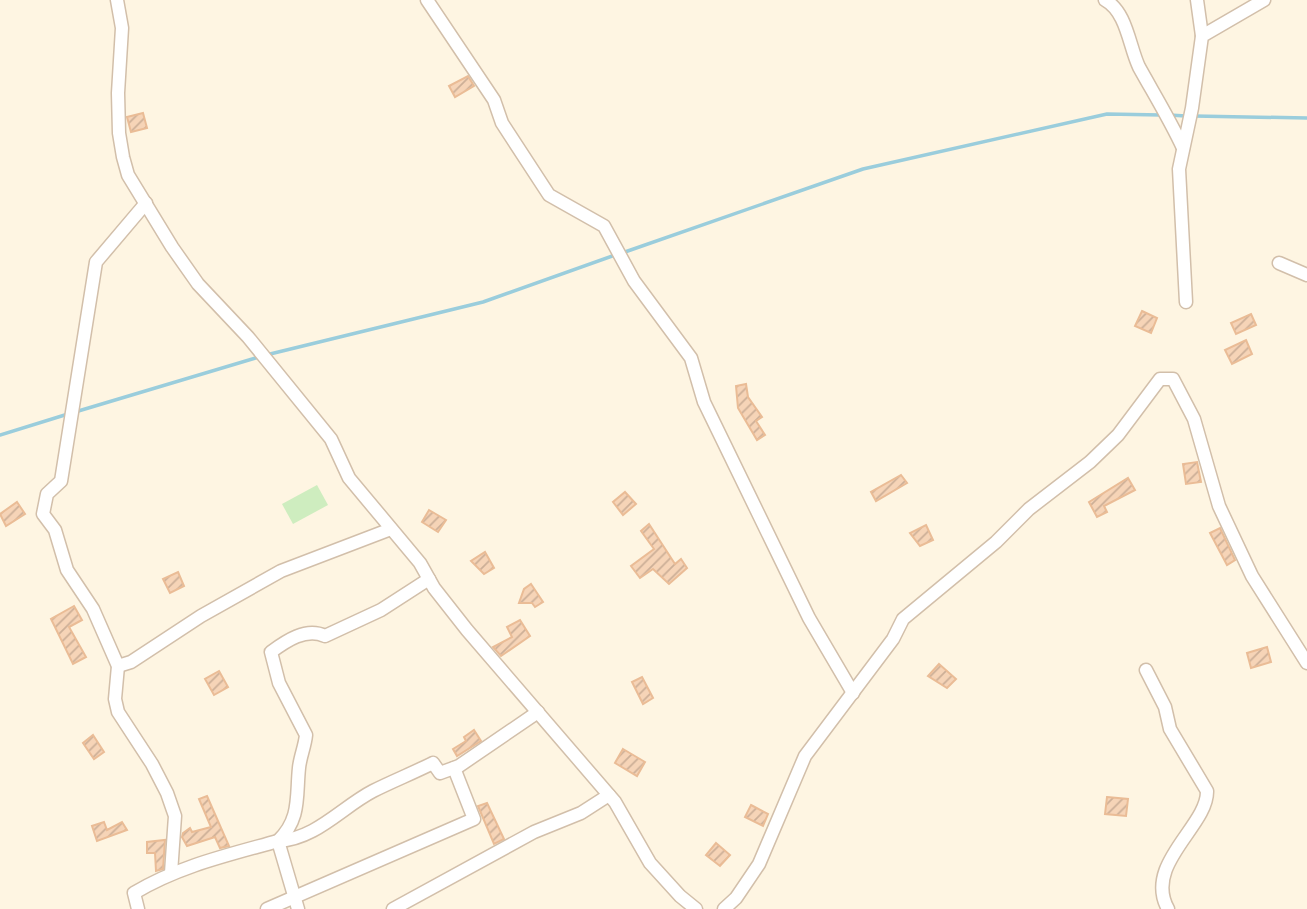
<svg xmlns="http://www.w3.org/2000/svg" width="1307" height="909" font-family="'DejaVu Sans',sans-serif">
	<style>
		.grass { fill: #ceedbf }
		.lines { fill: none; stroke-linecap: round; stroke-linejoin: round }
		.stream { stroke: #9acddc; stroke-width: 3.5 }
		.building { fill: url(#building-hatch); stroke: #eabc96; stroke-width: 2 }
		.minor-casing { stroke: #d2bfaa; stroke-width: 15 }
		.minor { stroke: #fff; stroke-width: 12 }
	</style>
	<defs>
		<pattern id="building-hatch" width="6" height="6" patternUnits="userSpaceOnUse" patternTransform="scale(1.75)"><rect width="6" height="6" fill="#f6d4b7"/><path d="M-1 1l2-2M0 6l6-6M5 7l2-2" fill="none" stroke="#ccaf97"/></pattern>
	</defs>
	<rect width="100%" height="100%" fill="#fef5e2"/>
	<!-- grass -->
	<polygon class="grass" points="317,485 328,505 293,524 282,504"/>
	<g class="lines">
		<!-- stream -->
		<g class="stream">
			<polyline points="1169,115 1186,116"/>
			<polyline points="1194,116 1307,118"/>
			<polyline points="622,253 863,169 1107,114 1161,115"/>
			<polyline points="266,355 483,302 615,255"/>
			<polyline points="75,412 259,357"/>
			<polyline points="0,435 68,414"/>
		</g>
	</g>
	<!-- building -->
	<g class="building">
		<polygon points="468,76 474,86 455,97 449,86"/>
		<polygon points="143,113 147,128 131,132 127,117"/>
		<polygon points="1142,311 1157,318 1151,333 1135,326"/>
		<polygon points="1251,314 1256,325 1236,334 1231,323"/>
		<polygon points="1246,340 1252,354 1232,364 1225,350"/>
		<polygon points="746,384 748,397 762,417 756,421 765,435 757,440 738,408 736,386"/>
		<polygon points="1197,462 1201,482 1186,484 1183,464"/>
		<polygon points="901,475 907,483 876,501 871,492"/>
		<polygon points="1128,478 1135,490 1104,506 1107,512 1097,517 1089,502"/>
		<polygon points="625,492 636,504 623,515 613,502"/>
		<polygon points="17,502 25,514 6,526 0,514"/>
		<polygon points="429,510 446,520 438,532 422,522"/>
		<polygon points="649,524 675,564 681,559 687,568 669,584 653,569 640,578 631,566 654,549 641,531"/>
		<polygon points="926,525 933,540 920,546 910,533"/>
		<polygon points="1220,528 1235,560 1227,565 1210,533"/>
		<polygon points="485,552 494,568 484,574 471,561"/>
		<polygon points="178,572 184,586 170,593 163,579"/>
		<polygon points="531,584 543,602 535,607 532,603 519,603 524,589"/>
		<polygon points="74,606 82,620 69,627 86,657 73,664 51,619"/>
		<polygon points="520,620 530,636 501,656 493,647 512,637 507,627"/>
		<polygon points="1267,647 1271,662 1251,668 1247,653"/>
		<polygon points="939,664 956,679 947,688 928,676"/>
		<polygon points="219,671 228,687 214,695 205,679"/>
		<polygon points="642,677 653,698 643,704 632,682"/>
		<polygon points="474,730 481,741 457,756 453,749 466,741 464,737"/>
		<polygon points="93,735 104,752 94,759 83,743"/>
		<polygon points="623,749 645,762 637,776 615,763"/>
		<polygon points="207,796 229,846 220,848 215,837 187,846 182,837 183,833 190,828 192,832 211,827 199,799"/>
		<polygon points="1107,797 1128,799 1126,816 1105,814"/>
		<polygon points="487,803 504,839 494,844 478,806"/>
		<polygon points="751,805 768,814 763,826 745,817"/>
		<polygon points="104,822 107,830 122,822 127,830 97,841 92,826"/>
		<polygon points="165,840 163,869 156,871 155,853 147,853 147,842"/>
		<polygon points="716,843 730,855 720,866 706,855"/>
	</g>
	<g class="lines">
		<defs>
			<g id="minor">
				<polyline points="117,0 122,28 118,93 119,133 123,157 128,175 172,247 198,284 248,337 331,439 349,478 420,563 434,588 467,630 615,802 650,863 680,896 696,909"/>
				<polyline points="427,0 494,100 502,123 549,195 604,226 634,281 691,358 704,402 809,618 853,693"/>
				<path d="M1105 0C1127 12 1129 46 1139 67 1154 94 1170 120 1183 148"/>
				<polyline points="1197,0 1202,36"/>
				<polyline points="146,203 96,262 61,481 47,494 43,514 55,530 67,570 93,609 118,666 115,699 118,712 152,764 167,793 175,816 171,873"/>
				<polyline points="1279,263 1307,275"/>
				<polyline points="1186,302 1179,169 1192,108 1202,36 1264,0"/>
				<polyline points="118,666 131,662 201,616 281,571 391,529"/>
				<path d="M1146 670 1165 707 1170 729 1207 791C1208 826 1143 864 1168 909"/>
				<path d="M138 909 134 893C179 866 228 855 278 841 316 839 342 807 373 791 393 781 413 773 433 763L440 773 459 766 538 712"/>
				<polyline points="267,909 474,819 454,768"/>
				<path d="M298 909 278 841C301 819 296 796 299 768 300 757 305 746 306 735L279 683 271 652C286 641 306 627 325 636L381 610 429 579"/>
				<polyline points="393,909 534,832 581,813 609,795"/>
				<polyline points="724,909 736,898 759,864 805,756 893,639 903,619 996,542 1029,509 1090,462 1118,435 1160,379 1173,379 1194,419 1219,506 1252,576 1307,663"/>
			</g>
		</defs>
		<!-- minor casing -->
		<use href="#minor" class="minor-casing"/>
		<!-- minor -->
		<use href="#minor" class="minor"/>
	</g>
</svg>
